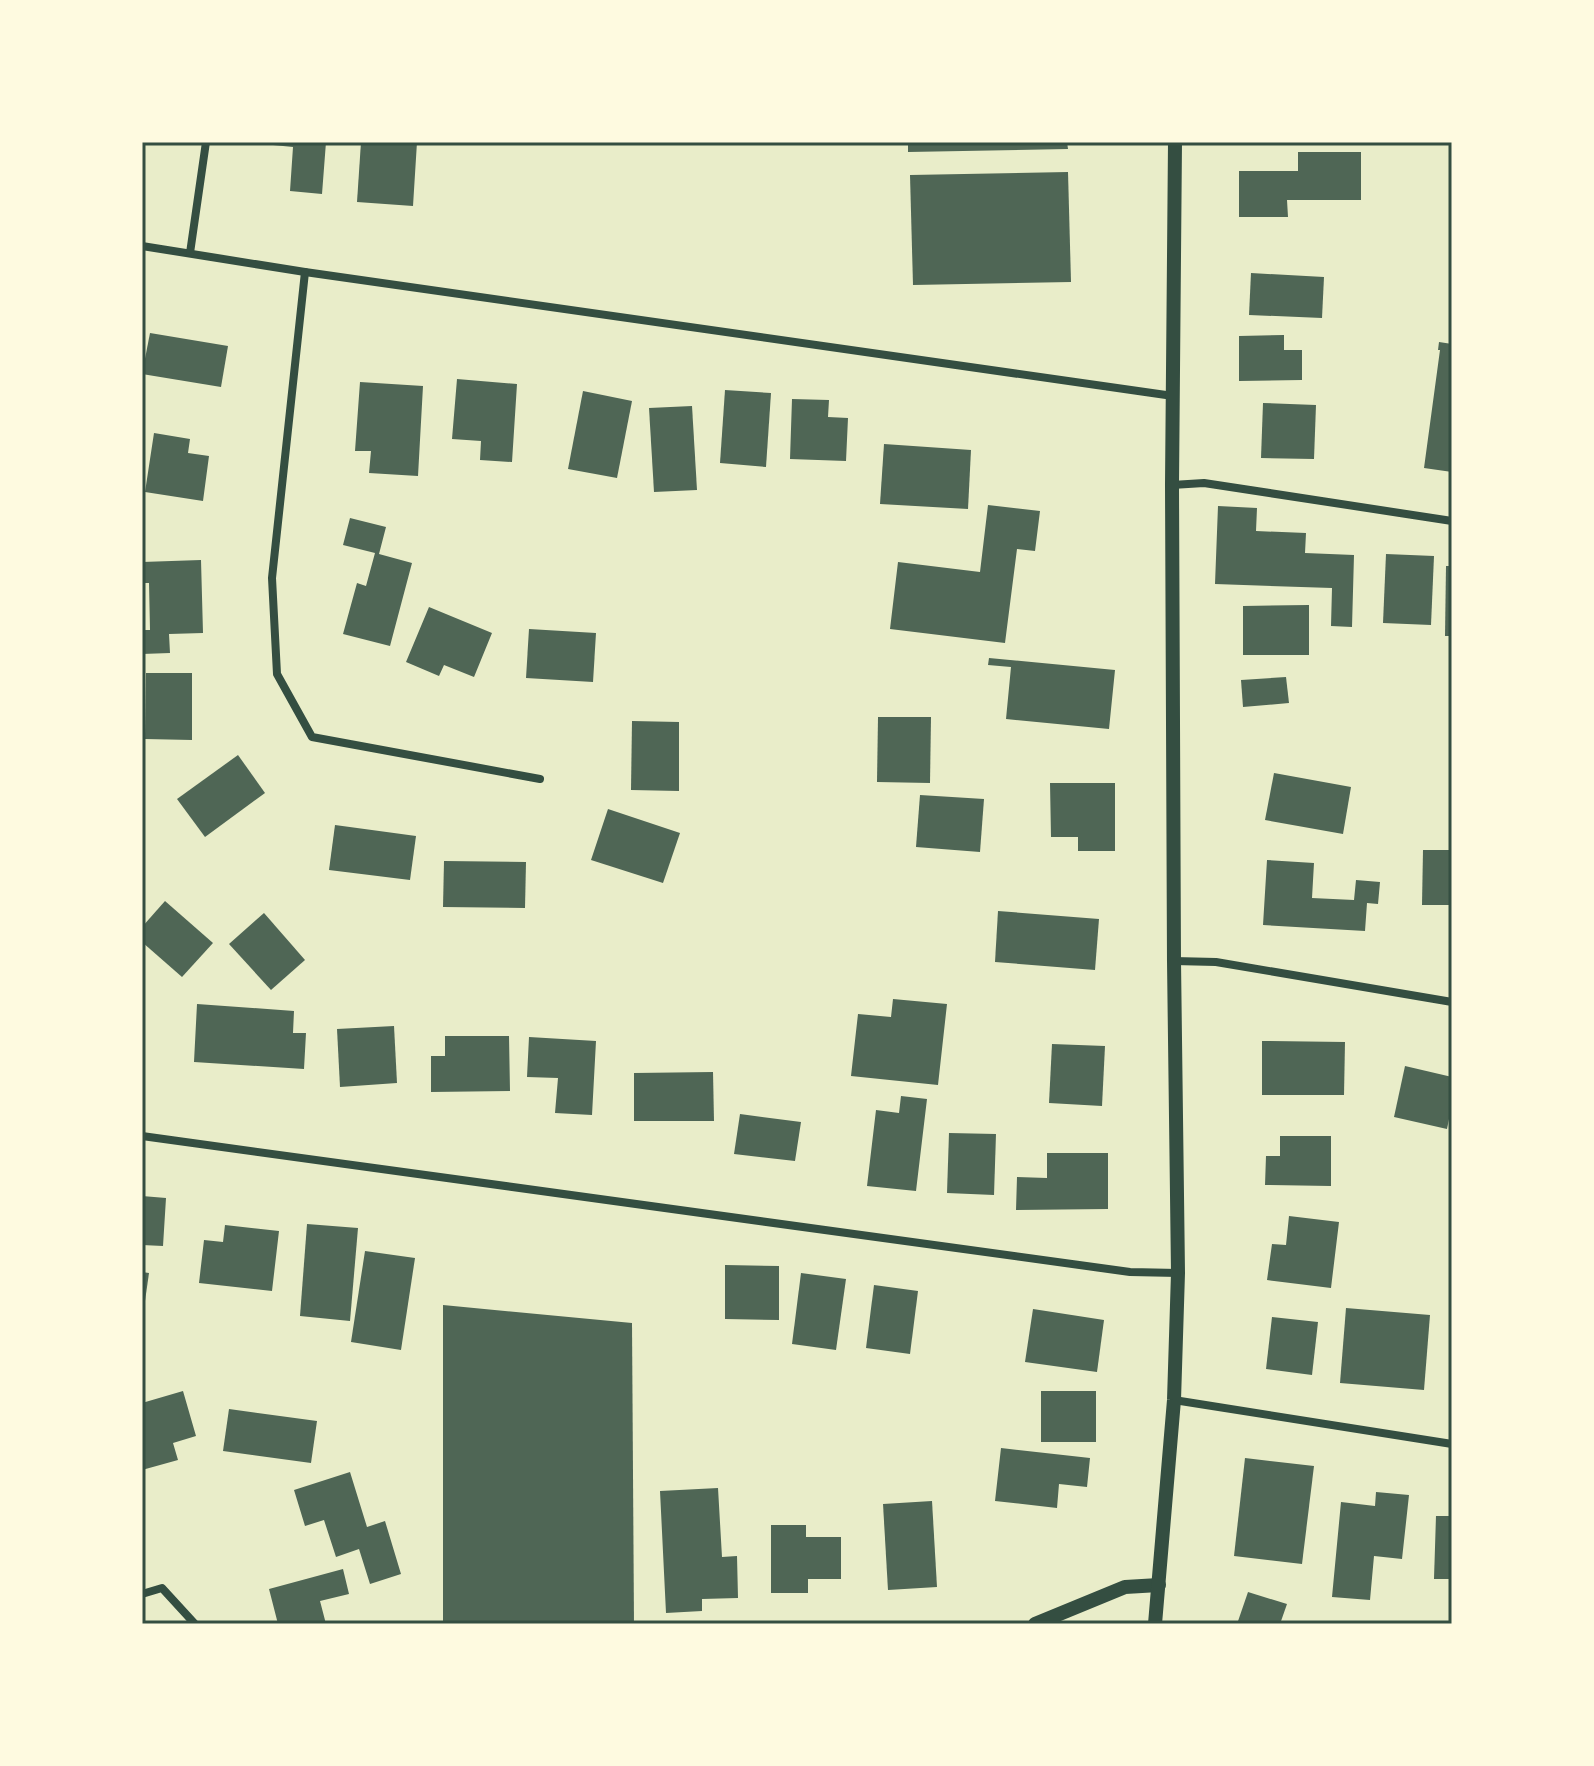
<svg xmlns="http://www.w3.org/2000/svg" width="1594" height="1766" font-family="'Roboto Condensed',sans-serif">
	<style>
		.building { fill: #4f6655 }
		.lines { fill: none; stroke-linecap: round; stroke-linejoin: round }
		.minor { stroke: #344e41; stroke-width: 8 }
		.tertiary { stroke: #344e41; stroke-width: 14 }
		.neatline { fill: none; stroke: #344e41; stroke-width: 3 }
	</style>
	<rect width="100%" height="100%" fill="#e9edc9"/>
	<!-- building -->
	<g class="building">
		<polygon points="264,142 326,142 322,194 290,191 293,147 263,144"/>
		<polygon points="361,142 417,142 413,206 357,202"/>
		<polygon points="908,142 1067,142 1068,149 908,152"/>
		<polygon points="1298,152 1361,152 1361,200 1287,200 1288,217 1239,217 1239,171 1298,171"/>
		<polygon points="1068,172 1071,282 913,285 910,175"/>
		<polygon points="1251,273 1324,277 1322,318 1249,315"/>
		<polygon points="150,333 228,346 221,387 142,374"/>
		<polygon points="1284,335 1284,350 1302,350 1302,380 1239,381 1239,336"/>
		<polygon points="1439,342 1452,344 1450,374 1452,374 1452,472 1424,468 1440,350 1438,350"/>
		<polygon points="457,379 517,384 512,462 480,460 481,441 452,439"/>
		<polygon points="360,382 423,386 418,476 369,473 371,451 355,451"/>
		<polygon points="725,390 771,393 766,467 720,463"/>
		<polygon points="583,391 632,401 617,478 568,469"/>
		<polygon points="792,399 829,400 828,417 848,418 846,461 790,459"/>
		<polygon points="1263,403 1316,405 1314,459 1261,458"/>
		<polygon points="692,406 697,490 654,492 649,408"/>
		<polygon points="154,433 190,439 188,453 209,456 203,501 145,492"/>
		<polygon points="884,444 971,450 968,509 880,504"/>
		<polygon points="988,505 1040,511 1035,551 1017,549 1005,643 890,629 898,562 980,572"/>
		<polygon points="1218,506 1257,508 1256,531 1306,533 1305,553 1354,555 1352,627 1331,626 1332,588 1215,584"/>
		<polygon points="350,518 386,527 379,554 412,563 390,646 343,634 357,583 366,586 375,553 343,545"/>
		<polygon points="1386,554 1434,556 1431,625 1383,623"/>
		<polygon points="201,560 203,633 169,634 170,653 142,654 142,630 150,630 149,583 142,583 142,562"/>
		<polygon points="1446,566 1452,566 1452,636 1445,636"/>
		<polygon points="1309,605 1309,655 1243,655 1243,606"/>
		<polygon points="429,607 492,633 474,677 444,665 439,676 406,662"/>
		<polygon points="529,629 596,633 593,682 526,678"/>
		<polygon points="989,658 1115,670 1109,729 1006,719 1011,667 988,665"/>
		<polygon points="146,673 192,673 192,740 145,739"/>
		<polygon points="1286,677 1289,703 1243,707 1241,680"/>
		<polygon points="878,717 931,717 930,783 877,782"/>
		<polygon points="632,721 679,722 679,791 631,790"/>
		<polygon points="238,755 265,793 205,837 177,799"/>
		<polygon points="1274,773 1351,787 1343,834 1265,820"/>
		<polygon points="1050,783 1115,783 1115,851 1078,851 1078,837 1051,837"/>
		<polygon points="920,795 984,799 980,852 916,847"/>
		<polygon points="608,809 680,833 663,883 591,860"/>
		<polygon points="335,825 416,836 410,880 329,870"/>
		<polygon points="1423,850 1452,850 1452,905 1422,905"/>
		<polygon points="1267,860 1314,863 1312,898 1354,900 1356,880 1380,882 1378,904 1367,903 1365,931 1263,925"/>
		<polygon points="444,861 526,862 525,908 443,907"/>
		<polygon points="165,901 213,943 182,977 142,942 142,927"/>
		<polygon points="998,911 1099,919 1095,970 995,962"/>
		<polygon points="264,913 305,960 271,990 229,944"/>
		<polygon points="893,999 947,1004 938,1085 851,1076 858,1014 891,1017"/>
		<polygon points="197,1004 294,1011 293,1033 306,1033 304,1069 194,1062"/>
		<polygon points="394,1026 397,1083 340,1087 337,1029"/>
		<polygon points="445,1036 509,1036 510,1091 431,1092 431,1056 445,1056"/>
		<polygon points="529,1037 596,1041 592,1115 555,1113 558,1078 527,1077"/>
		<polygon points="1262,1041 1345,1042 1344,1095 1262,1095"/>
		<polygon points="1052,1044 1105,1046 1102,1106 1049,1103"/>
		<polygon points="1405,1066 1452,1077 1452,1104 1447,1129 1394,1117"/>
		<polygon points="713,1072 714,1121 634,1121 634,1073"/>
		<polygon points="901,1096 927,1099 916,1191 867,1186 876,1110 899,1113"/>
		<polygon points="740,1114 801,1122 795,1161 734,1154"/>
		<polygon points="949,1133 996,1134 994,1195 947,1193"/>
		<polygon points="1280,1136 1331,1136 1331,1186 1265,1185 1266,1156 1280,1156"/>
		<polygon points="1047,1153 1108,1153 1108,1209 1016,1210 1017,1177 1047,1178"/>
		<polygon points="142,1196 166,1198 163,1246 142,1245"/>
		<polygon points="1289,1216 1339,1222 1331,1288 1267,1280 1272,1244 1286,1245"/>
		<polygon points="307,1224 358,1228 350,1321 300,1316"/>
		<polygon points="225,1225 279,1231 272,1291 199,1283 204,1240 223,1242"/>
		<polygon points="365,1251 415,1258 401,1350 351,1342"/>
		<polygon points="725,1265 779,1266 779,1320 725,1319"/>
		<polygon points="142,1272 149,1273 144,1308 142,1307"/>
		<polygon points="801,1273 846,1279 836,1350 792,1344"/>
		<polygon points="874,1285 918,1291 910,1354 866,1348"/>
		<polygon points="443,1305 632,1323 634,1624 443,1624"/>
		<polygon points="1346,1308 1430,1315 1424,1390 1340,1383"/>
		<polygon points="1033,1309 1104,1320 1097,1372 1025,1362"/>
		<polygon points="1272,1317 1318,1322 1312,1375 1266,1369"/>
		<polygon points="183,1391 196,1436 173,1443 178,1460 142,1470 142,1403"/>
		<rect x="1041" y="1391" width="55" height="51"/>
		<polygon points="229,1409 317,1421 311,1463 223,1451"/>
		<polygon points="1001,1448 1090,1458 1087,1487 1059,1484 1057,1508 995,1501"/>
		<polygon points="1245,1458 1314,1466 1302,1564 1234,1556"/>
		<polygon points="350,1472 367,1527 385,1521 401,1574 370,1584 359,1549 336,1557 324,1520 305,1526 294,1490"/>
		<polygon points="718,1488 722,1557 737,1556 738,1598 702,1599 702,1611 666,1613 660,1491"/>
		<polygon points="1376,1492 1409,1495 1402,1559 1374,1556 1370,1600 1332,1597 1341,1502 1375,1506"/>
		<polygon points="932,1501 937,1587 888,1590 883,1504"/>
		<polygon points="1436,1516 1452,1516 1452,1579 1434,1579"/>
		<polygon points="771,1525 806,1525 806,1537 841,1537 841,1579 808,1579 808,1593 771,1593"/>
		<polygon points="343,1569 349,1594 320,1601 326,1624 278,1624 269,1589"/>
		<polygon points="1248,1592 1287,1604 1280,1624 1237,1624"/>
	</g>
	<g class="lines">
		<!-- minor -->
		<g class="minor">
			<polyline points="142,246 305,272 1173,396"/>
			<polyline points="190,253 206,142"/>
			<polyline points="305,272 272,578 277,674 312,737 540,779"/>
			<polyline points="1172,485 1204,483 1452,521"/>
			<polyline points="1174,961 1216,962 1452,1002"/>
			<polyline points="142,1136 1130,1272 1178,1273"/>
			<polyline points="1174,1400 1452,1444"/>
			<polyline points="142,1594 162,1588 195,1624"/>
		</g>
		<!-- tertiary -->
		<g class="tertiary">
			<polyline points="1035,1624 1125,1587 1159,1585"/>
			<polyline points="1155,1624 1174,1400 1178,1273 1174,961 1172,485 1175,142"/>
		</g>
	</g>
	<!-- border -->
	<rect width="1594" height="1766" fill="none" stroke="#fefae0" stroke-width="288"/>
	<rect x="144" y="144" width="1306" height="1478" class="neatline"/>
</svg>
